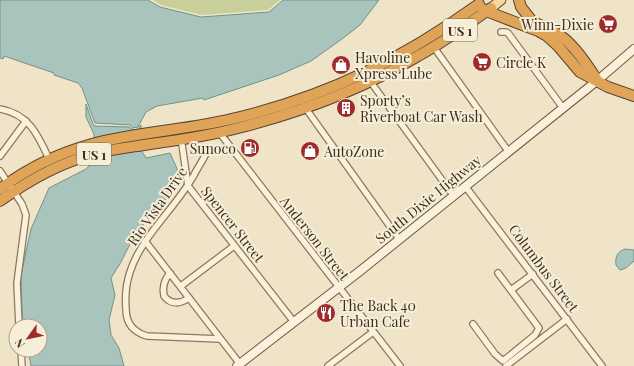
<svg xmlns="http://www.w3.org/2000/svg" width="634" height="366" font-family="'Playfair Display',serif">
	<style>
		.green { fill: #c9cf9b }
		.water { fill: #a9c4bc; stroke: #6f938a }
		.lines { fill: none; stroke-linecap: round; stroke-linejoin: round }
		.street-casing { stroke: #8d765c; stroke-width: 8 }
		.secondary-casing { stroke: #6f573f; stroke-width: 10 }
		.primary-casing { stroke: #5b4430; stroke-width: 11 }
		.highway-casing { stroke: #5b4430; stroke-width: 12 }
		.street { stroke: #faf1dc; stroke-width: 5.5 }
		.secondary { stroke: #faf1dc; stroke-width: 8 }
		.primary { stroke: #f3d9a0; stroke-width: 9 }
		.highway { stroke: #e0a458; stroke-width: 10 }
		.labels { text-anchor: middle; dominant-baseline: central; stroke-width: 4; stroke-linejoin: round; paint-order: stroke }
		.shield { fill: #f7eed8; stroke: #756857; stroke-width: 1 }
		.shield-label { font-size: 13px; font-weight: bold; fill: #3d2e20 }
		.poi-label { font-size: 14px; fill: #3d2e20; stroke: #f7eed8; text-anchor: start }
		.street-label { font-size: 14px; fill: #3d2e20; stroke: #f7eed8 }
	</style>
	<rect width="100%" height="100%" fill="#f0e4c8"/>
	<!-- green -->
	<polygon class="green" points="153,0 280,0 268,10 201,15 161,5"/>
	<!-- water -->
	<g class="water">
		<polygon points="0,0 148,0 160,7 201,17 269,12 283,0 379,0 360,25 342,39 311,61 279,75 204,100 203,98 157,106 146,112 138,127 133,128 130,125 95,123 82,88 78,83 54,75 54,73 4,56 3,59 0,58"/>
		<polygon points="86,104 93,124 95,126 129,127 134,130 138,129 141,125 141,133 94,141 94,134 86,117"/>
		<polygon points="141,150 146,158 170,153 178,171 180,183 135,234 121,262 111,278 115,295 109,320 111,335 119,348 124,366 31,366 28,350 40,350 40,326 23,326 22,316 21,275 31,229 49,188 86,169 94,161 94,157"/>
		<path d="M625 249 634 250V261L626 268 620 270 616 265C615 257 617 252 625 249Z"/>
	</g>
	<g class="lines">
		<defs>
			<g id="street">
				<polyline points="501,32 506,32 508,33 563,108"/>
				<polyline points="433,46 508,151"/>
				<polyline points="370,81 453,195"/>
				<polyline points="304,106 399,239"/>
				<path d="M0 109C29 114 38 135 49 159"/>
				<polyline points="219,132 400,366"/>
				<polyline points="181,138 188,186 294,322"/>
				<path d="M207 151C204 159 198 167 194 175 175 209 142 235 130 272 126 284 125 297 126 309 126 323 133 332 147 336L220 339"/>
				<polyline points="0,156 26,121"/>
				<polyline points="0,171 22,204 26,215 17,283 19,326"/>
				<polyline points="465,186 602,366"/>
				<polyline points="145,241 240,364"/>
				<path d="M170 273C164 280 162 287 164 296 171 305 180 304 189 298"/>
				<polyline points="181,286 234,246"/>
				<polyline points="511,290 533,274"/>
				<polyline points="473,324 495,354 503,361 535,335 539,328 498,273"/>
				<polyline points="21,350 22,366"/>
				<polyline points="328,366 373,332"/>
				<polyline points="506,366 567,319"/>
			</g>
			<polyline id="secondary" points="237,366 360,271 598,80 634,49"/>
			<polyline id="primary" points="491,8 501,0"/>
			<g id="highway">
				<polyline points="519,0 521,7 532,21"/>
				<polyline points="483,9 486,11 538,31 547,36 558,46 580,72 608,87 634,96"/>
				<path d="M536 23C544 27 553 31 561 36 575 46 588 66 597 80"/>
				<path d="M0 189C28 168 59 153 92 144 140 131 191 130 240 117 330 95 404 58 479 4"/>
				<path d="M0 201C29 180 59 163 94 154 112 149 132 147 150 144 181 140 212 135 242 127 304 111 364 88 418 56 444 42 467 25 491 8"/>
			</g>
		</defs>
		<!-- street casing -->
		<use href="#street" class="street-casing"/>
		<!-- secondary casing -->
		<use href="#secondary" class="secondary-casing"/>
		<!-- primary casing -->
		<use href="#primary" class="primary-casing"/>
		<!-- highway casing -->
		<use href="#highway" class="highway-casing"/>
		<!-- street -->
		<use href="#street" class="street"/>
		<!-- secondary -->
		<use href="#secondary" class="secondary"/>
		<!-- primary -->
		<use href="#primary" class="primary"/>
		<!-- highway -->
		<use href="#highway" class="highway"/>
	</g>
	<!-- icons -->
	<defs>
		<symbol id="supermarket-disc" viewBox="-11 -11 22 22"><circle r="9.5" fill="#9e2a2b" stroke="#f7eed8"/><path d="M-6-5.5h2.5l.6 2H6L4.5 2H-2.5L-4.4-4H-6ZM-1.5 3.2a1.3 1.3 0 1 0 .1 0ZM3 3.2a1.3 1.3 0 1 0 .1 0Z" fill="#fff"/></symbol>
		<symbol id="shop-disc" viewBox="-11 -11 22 22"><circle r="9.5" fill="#9e2a2b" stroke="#f7eed8"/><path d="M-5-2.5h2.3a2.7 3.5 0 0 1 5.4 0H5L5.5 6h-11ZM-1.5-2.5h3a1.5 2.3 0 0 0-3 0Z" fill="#fff"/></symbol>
		<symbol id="building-disc" viewBox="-11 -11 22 22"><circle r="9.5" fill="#9e2a2b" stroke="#f7eed8"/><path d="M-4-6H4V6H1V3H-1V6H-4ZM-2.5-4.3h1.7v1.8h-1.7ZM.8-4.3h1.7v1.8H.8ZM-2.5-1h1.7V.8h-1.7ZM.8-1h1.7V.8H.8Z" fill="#fff"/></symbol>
		<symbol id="fuel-disc" viewBox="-11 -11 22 22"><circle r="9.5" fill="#9e2a2b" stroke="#f7eed8"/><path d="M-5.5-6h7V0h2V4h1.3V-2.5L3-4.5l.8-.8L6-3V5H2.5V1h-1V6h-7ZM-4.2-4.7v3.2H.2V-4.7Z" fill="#fff"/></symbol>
		<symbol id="restaurant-disc" viewBox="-11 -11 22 22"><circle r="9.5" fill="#9e2a2b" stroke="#f7eed8"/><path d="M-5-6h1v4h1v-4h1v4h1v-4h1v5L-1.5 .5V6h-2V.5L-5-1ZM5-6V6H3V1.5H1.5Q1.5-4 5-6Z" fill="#fff"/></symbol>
	</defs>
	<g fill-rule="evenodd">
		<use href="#supermarket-disc" x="597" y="13" width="22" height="22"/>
		<use href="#supermarket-disc" x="471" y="51" width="22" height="22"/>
		<use href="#shop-disc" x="330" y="54" width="22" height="22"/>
		<use href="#building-disc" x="335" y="97" width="22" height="22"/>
		<use href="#fuel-disc" x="239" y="137" width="22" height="22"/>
		<use href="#shop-disc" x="299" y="140" width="22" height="22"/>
		<use href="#restaurant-disc" x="315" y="302" width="22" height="22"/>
	</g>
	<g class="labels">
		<!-- shield labels -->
		<g class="shield">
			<rect x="443" y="19" width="34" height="22" rx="3"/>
			<rect x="77" y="143" width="34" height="22" rx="3"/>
		</g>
		<g class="shield-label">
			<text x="460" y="30">US 1</text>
			<text x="94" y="154">US 1</text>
		</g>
		<!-- poi labels -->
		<g class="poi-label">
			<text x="594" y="24" text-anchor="end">Winn-Dixie</text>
			<text x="355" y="57">Havoline<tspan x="355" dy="16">Xpress Lube</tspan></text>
			<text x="496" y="62">Circle K</text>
			<text x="360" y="100">Sporty’s<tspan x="360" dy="16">Riverboat Car Wash</tspan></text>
			<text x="236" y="148" text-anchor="end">Sunoco</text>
			<text x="324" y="151">AutoZone</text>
			<text x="340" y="305">The Back 40<tspan x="340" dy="16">Urban Cafe</tspan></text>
		</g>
		<!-- street labels -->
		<g class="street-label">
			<text transform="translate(428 199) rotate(-39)">South Dixie Highway</text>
			<text transform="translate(157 206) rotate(-55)">Rio Vista Drive</text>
			<text transform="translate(233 224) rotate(52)">Spencer Street</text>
			<text transform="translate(315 238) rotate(52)">Anderson Street</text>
			<text transform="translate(544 268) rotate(53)">Columbus Street</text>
		</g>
	</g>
	<!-- north arrow -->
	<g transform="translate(28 338) rotate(237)"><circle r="19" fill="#f7eed8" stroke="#ada18e"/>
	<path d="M0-3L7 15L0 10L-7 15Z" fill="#9e2a2b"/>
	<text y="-6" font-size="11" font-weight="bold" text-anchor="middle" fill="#3d2e20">N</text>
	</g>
</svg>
